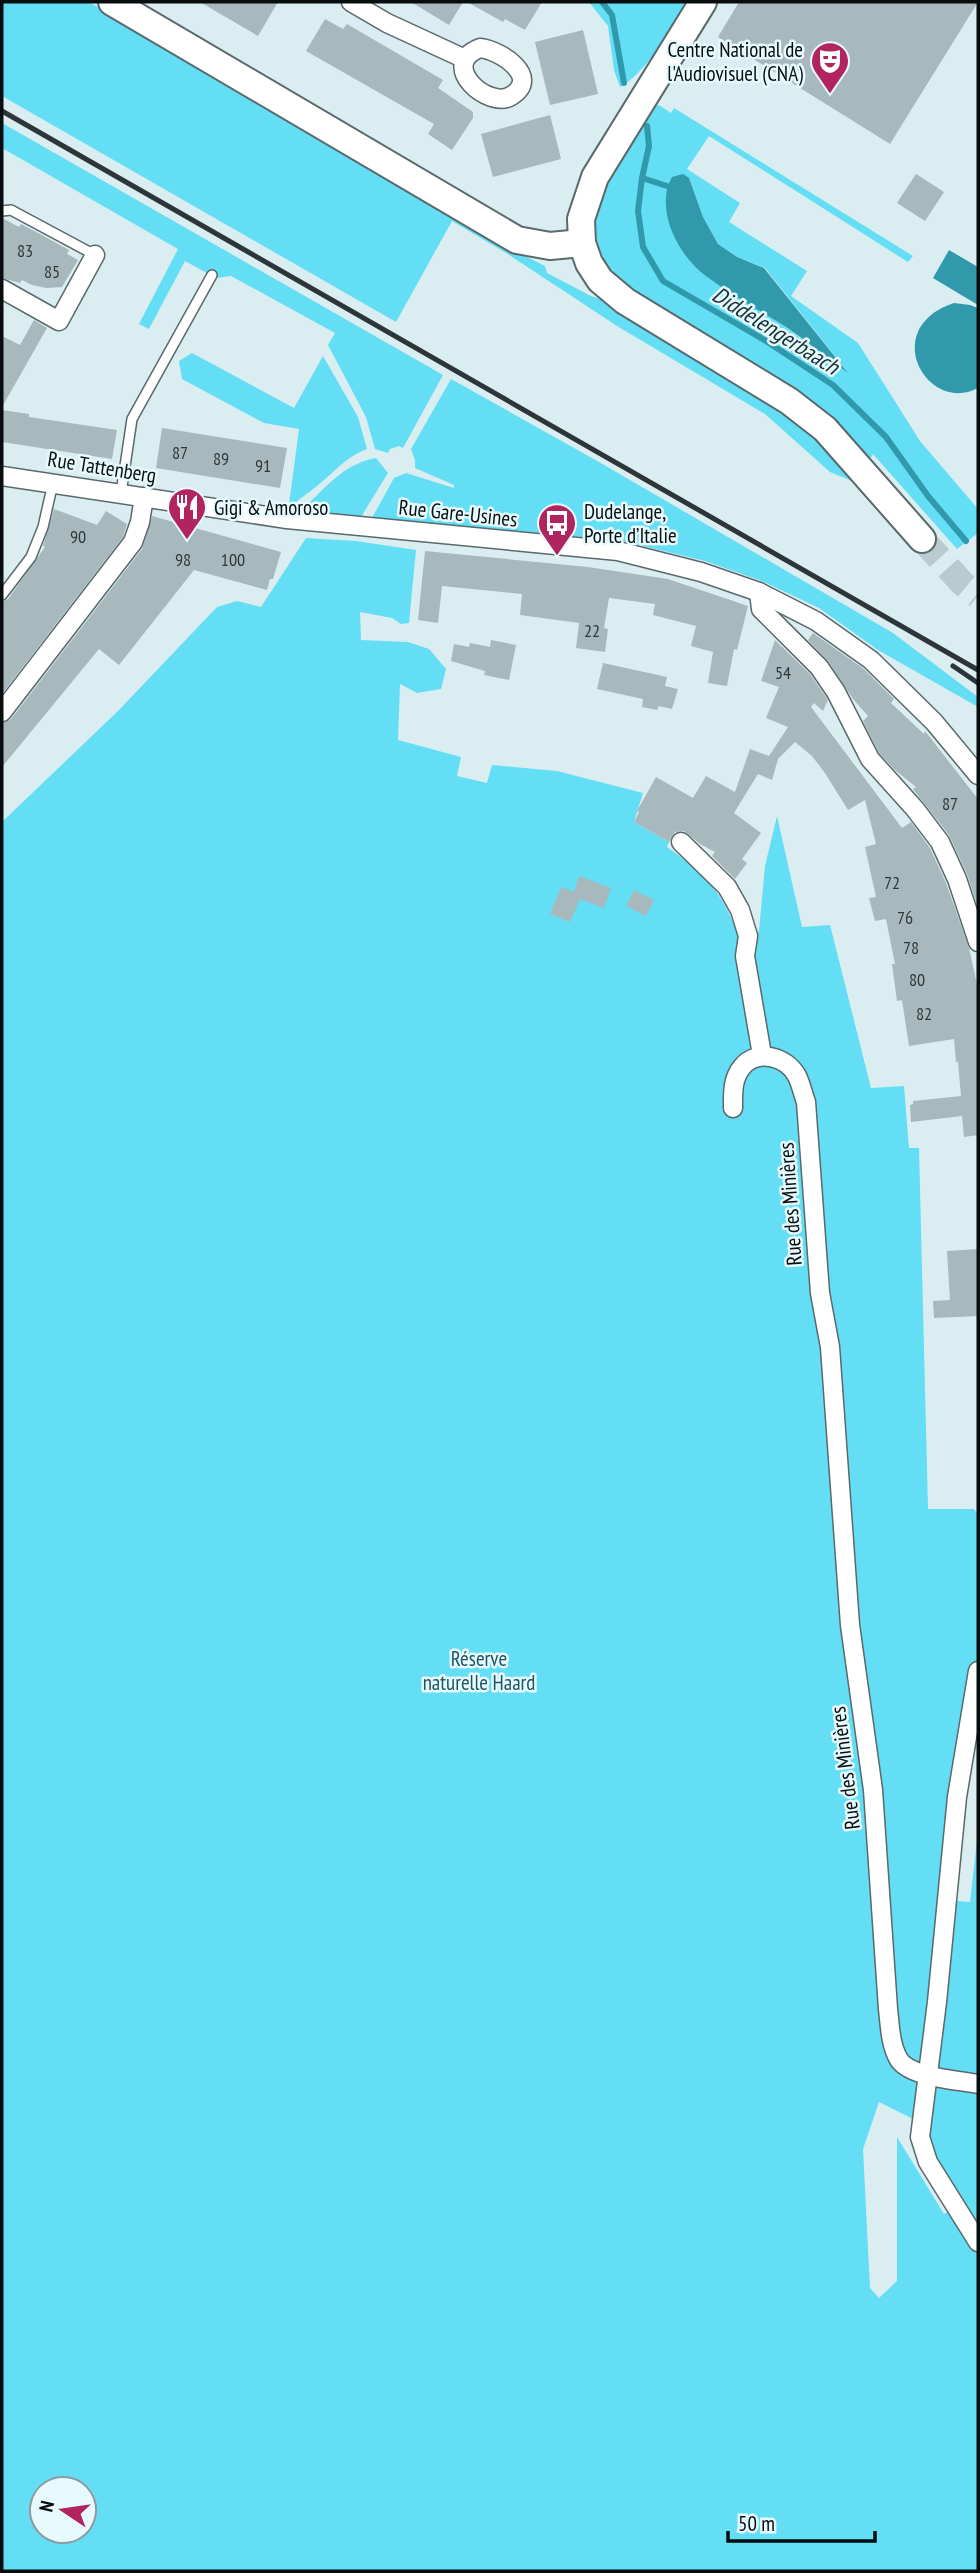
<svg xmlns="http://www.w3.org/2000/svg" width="980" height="2573" font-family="'PT Sans Narrow',sans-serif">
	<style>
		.green { fill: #63def5; fill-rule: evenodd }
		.water { fill: #3099ac }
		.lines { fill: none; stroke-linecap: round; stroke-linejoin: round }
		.stream { stroke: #3099ac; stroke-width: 6 }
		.building { fill: #a7b9bd }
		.secondary-tunnel { stroke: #bacbcf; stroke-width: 26; stroke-dasharray: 26 13; stroke-linecap: butt }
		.service-casing { stroke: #59696c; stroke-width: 12 }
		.minor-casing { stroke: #59696c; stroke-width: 21 }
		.secondary-casing { stroke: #59696c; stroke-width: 30 }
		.service { stroke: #fff; stroke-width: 9 }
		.minor { stroke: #fff; stroke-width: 18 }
		.secondary { stroke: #fff; stroke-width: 26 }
		.rail { stroke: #2e3537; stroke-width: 5 }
		.labels { text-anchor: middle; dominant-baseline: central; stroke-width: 5; stroke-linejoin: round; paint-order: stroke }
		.number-label { font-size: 18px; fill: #30383a }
		.poi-label { font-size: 21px; fill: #080d0f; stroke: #e7fafe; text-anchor: start }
		.street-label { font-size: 21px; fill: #080d0f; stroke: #e7fafe }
		.park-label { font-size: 21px; fill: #1d5661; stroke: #e7fafe }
		.water-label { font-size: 23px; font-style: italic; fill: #193034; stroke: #e7fafe }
	</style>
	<rect width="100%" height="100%" fill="#daedf1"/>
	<!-- green -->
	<g class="green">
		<path d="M2 2H89L511 249 545 266 547 273 591 296 643 313C632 293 612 276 602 255 578 204 628 149 653 107L659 105 671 113 674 108 913 256 908 262 709 136 687 169 740 203 729 222 807 271 791 296 858 343 920 441 978 509V533L957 549 873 454 857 483 830 472 765 414 617 326 506 253 452 221 396 322 2 96ZM689 178 703 217 718 244 737 257 765 268 846 370 785 327 667 186Z"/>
		<path d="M589 2H689C674 26 645 74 620 87L614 70 608 26Z"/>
		<polygon points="2,123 443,375 403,448 399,446 390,449 388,453 375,449 366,417 328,345 335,333 231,276 216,278 185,261 149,329 139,324 178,249 2,148"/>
		<path d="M192 353 294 408 323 356 358 417 367 449C344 458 336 471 317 486 306 495 297 499 288 512L299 429 264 423 182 379 179 361Z"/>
		<polygon points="451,379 599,462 893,633 978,697 978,707 878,650 819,608 762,581 705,561 618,540 372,518 394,478 406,473 454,488 454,485 415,468 415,460 411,449"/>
		<path d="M376 458 388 473 361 517 304 513 305 507C326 487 345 463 376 458Z"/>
		<path d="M306 538 356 541 416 550 409 623 401 624 392 618 360 612 361 640 408 642 429 649 446 669 441 689 417 693 400 684 398 740 461 757 457 776 487 783 492 765 557 771 643 793 634 822 669 842 667 847C709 877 721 891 740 939L759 931 765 866 777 816 802 927 830 925 871 1088 904 1086 909 1148H919L928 1509H974L978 1515V1695L946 1900 970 1902 978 1831V2571H2V822L118 711 217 607 237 601 261 607ZM879 2102 921 2123 956 2207 944 2214 897 2137V2281L879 2298 870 2288 863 2149ZM42 2489H84V2531H42Z"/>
	</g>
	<!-- water -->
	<g class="water">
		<path d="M683 174 689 178 703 217 718 244 737 257 764 268 848 373C827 357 805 340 783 325 757 309 730 294 706 276 678 256 654 209 672 177Z"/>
		<polygon points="949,250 978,267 978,305 933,278"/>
		<path d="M954 303 970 305 978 308V388C927 415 878 328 954 303Z"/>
	</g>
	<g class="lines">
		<!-- stream -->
		<g class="stream">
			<polyline points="602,2 612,15 624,83"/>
			<polyline points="647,126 649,146 642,178 638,211 643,247 663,281 766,341 833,385 886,437 928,496 966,541"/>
			<polyline points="642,178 667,186"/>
		</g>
	</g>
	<!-- building -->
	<g class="building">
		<polygon points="200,2 278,2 258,36"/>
		<polygon points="411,2 463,2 449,25"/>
		<polygon points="467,2 542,2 525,30 505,19 503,22"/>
		<polygon points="739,2 978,2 890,144 718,37"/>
		<polygon points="325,19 343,29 347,24 443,80 438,88 473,112 473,118 452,150 428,134 434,124 306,51"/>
		<polygon points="583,30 598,94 550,105 535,42"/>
		<polygon points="550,115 561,159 493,177 481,134"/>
		<polygon points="916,174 944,192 925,221 897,203"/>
		<polygon points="2,218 19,227 21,224 40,234 69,250 67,254 78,260 62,287 46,288 32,285 22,280 20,283 2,278"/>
		<polygon points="34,320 47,328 2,407 2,336 20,345"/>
		<polygon points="2,410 29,414 29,417 117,430 112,459 2,442"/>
		<polygon points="162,428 287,448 280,488 156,468"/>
		<polygon points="54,509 97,525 106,511 127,524 123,537 2,694 2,602 8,599 45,547 43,546"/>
		<polygon points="152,516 281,552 273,579 270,579 267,590 194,570 119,665 99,649 2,767 2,723 11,719 142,549"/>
		<polygon points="425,551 588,567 668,579 748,606 737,650 734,649 727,686 708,683 713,652 691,646 696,626 653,615 655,604 609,598 604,628 608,629 605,652 576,648 579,623 520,615 522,594 442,586 438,623 418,620"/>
		<polygon points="813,633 864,669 894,699 891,703 924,734 925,731 978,799 978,907 967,874 949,835 913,789 916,787 895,770 879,753 863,721 868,716 853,699 828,661 808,640"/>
		<polygon points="491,640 516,645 509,680 484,675 485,671 451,661 454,644 469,647 470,643 490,647"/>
		<polygon points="775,640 810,674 828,700 823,711 814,703 811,707 902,828 911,822 930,848 946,883 969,948 978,989 978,1135 964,1137 962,1116 911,1122 910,1105 913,1104 913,1101 961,1096 958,1062 956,1062 954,1039 909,1046 902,1000 897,1001 892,964 895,964 886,919 875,921 869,898 876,897 865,847 876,844 865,800 848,810 825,773 812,756 795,742 778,759 772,780 758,774 734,813 761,833 742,859 747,863 735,879 712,856 715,852 700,844 684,831 675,832 669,842 634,822 639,812 637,811 656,777 693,798 706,776 735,792 750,749 769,756 788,727 766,718 779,687 761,681"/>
		<polygon points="603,663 667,677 665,686 678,689 672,709 659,706 657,710 642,707 643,699 597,689"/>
		<polygon points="579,876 611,888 604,908 580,899 570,922 550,914 561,887 574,892"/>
		<polygon points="634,890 654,900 646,916 626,906"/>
		<polygon points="978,1249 978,1316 934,1318 933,1301 950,1300 947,1251"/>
	</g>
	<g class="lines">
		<!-- secondary-tunnel -->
		<polyline class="secondary-tunnel" points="922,539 962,583 978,596"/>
		<defs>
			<g id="service">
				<polyline points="2,211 11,210 95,255"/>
				<polyline points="121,493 132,419 212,275"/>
				<polyline points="2,595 31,557 43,527 53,483"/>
			</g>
			<g id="minor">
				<polyline points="351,2 387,23 465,59"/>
				<path d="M480 48C500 50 542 77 511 96 489 110 437 65 480 48Z"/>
				<polyline points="2,289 59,321 95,255"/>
				<polyline points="2,476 287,519 618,551 701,572 759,592 816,621 871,660 934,722 978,775"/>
				<polyline points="759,592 761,609 819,667 836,692 870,759 915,809 940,842 957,879 978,942"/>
				<polyline points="2,712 133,542 140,522 144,497"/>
				<polyline points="681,842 727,887 740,910 748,936 745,956 762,1055"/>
				<path d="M733 1108C733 1094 732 1079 742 1067 757 1048 787 1057 797 1076 801 1084 803 1094 806 1102L820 1293 830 1347 850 1625 873 1790 888 2009C890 2025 890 2043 898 2058 907 2077 957 2080 978 2084"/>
				<polyline points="978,1671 957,1797 937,2002 920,2137 928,2162 978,2242"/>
			</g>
			<g id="secondary">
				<polyline points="112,2 517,240 550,246 582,243"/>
				<polyline points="703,2 595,177 581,219 582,243 589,263 600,280 625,301 789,401 825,429 922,539"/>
			</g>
		</defs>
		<!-- service casing -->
		<use href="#service" class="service-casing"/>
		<!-- minor casing -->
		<use href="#minor" class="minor-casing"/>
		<!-- secondary casing -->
		<use href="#secondary" class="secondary-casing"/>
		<!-- service -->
		<use href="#service" class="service"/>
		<!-- minor -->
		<use href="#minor" class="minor"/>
		<!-- secondary -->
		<use href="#secondary" class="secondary"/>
		<!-- rail -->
		<g class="rail">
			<polyline points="2,111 978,670"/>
			<polyline points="953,666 978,683"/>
		</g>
	</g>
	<!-- icons -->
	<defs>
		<symbol id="theatre-pin" viewBox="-11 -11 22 30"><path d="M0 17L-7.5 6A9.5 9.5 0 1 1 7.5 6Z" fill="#b1245d" stroke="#e7fafe"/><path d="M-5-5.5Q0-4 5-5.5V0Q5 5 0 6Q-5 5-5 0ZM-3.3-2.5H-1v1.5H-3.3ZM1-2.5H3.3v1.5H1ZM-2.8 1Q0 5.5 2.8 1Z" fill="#fff"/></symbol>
		<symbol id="restaurant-pin" viewBox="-11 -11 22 30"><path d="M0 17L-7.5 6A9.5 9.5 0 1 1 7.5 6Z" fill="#b1245d" stroke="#e7fafe"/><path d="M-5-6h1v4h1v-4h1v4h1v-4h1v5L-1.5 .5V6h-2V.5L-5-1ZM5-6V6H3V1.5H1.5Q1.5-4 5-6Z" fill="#fff"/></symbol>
		<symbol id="bus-pin" viewBox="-11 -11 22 30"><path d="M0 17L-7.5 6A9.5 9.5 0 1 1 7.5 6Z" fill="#b1245d" stroke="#e7fafe"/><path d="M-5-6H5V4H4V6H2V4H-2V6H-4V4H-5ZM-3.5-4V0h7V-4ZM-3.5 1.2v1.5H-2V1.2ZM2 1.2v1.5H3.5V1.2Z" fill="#fff"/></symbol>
	</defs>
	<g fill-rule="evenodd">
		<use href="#theatre-pin" x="808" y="39" width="44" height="60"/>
		<use href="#restaurant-pin" x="165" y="485" width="44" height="60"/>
		<use href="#bus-pin" x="535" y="501" width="44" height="60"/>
	</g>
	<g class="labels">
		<!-- number labels -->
		<g class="number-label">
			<text x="25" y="250">83</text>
			<text x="52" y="271">85</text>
			<text x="180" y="452">87</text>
			<text x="221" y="458">89</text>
			<text x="263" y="465">91</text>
			<text x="78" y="536">90</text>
			<text x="183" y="559">98</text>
			<text x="233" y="559">100</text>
			<text x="592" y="630">22</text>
			<text x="783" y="672">54</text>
			<text x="950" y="803">87</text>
			<text x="892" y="882">72</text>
			<text x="905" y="917">76</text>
			<text x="911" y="947">78</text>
			<text x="917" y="979">80</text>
			<text x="924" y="1013">82</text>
		</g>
		<!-- poi labels -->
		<g class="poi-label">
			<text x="803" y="49" text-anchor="end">Centre National de<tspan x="803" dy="24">l'Audiovisuel (CNA)</tspan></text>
			<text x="214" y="507">Gigi &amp; Amoroso</text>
			<text x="584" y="511">Dudelange,<tspan x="584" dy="24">Porte d’Italie</tspan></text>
		</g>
		<!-- street labels -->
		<g class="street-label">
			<text transform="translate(102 467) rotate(9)">Rue Tattenberg</text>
			<text transform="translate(458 513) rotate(6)">Rue Gare-Usines</text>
			<text transform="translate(790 1204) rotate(-94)">Rue des Minières</text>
			<text transform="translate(845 1768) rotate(-97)">Rue des Minières</text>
		</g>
		<!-- park labels -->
		<g class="park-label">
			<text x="479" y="1658">Réserve<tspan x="479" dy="24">naturelle Haard</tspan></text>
		</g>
		<!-- water labels -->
		<g class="water-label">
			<text transform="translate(776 330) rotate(32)">Diddelengerbaach</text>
		</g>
	</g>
	<!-- border -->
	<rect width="980" height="2573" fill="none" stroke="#080d0f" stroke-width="7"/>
	<!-- north arrow -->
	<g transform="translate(63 2510) rotate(283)"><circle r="33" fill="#e7fafe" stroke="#8e9b9e" stroke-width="2"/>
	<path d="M0-5L12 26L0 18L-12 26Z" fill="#b1245d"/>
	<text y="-10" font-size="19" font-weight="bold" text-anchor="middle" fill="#080d0f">N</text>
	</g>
	<!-- scale -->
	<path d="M728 2531v10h147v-10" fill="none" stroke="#080d0f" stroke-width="3.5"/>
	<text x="738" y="2531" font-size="21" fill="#080d0f" stroke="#e7fafe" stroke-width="5" paint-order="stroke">50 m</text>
</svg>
